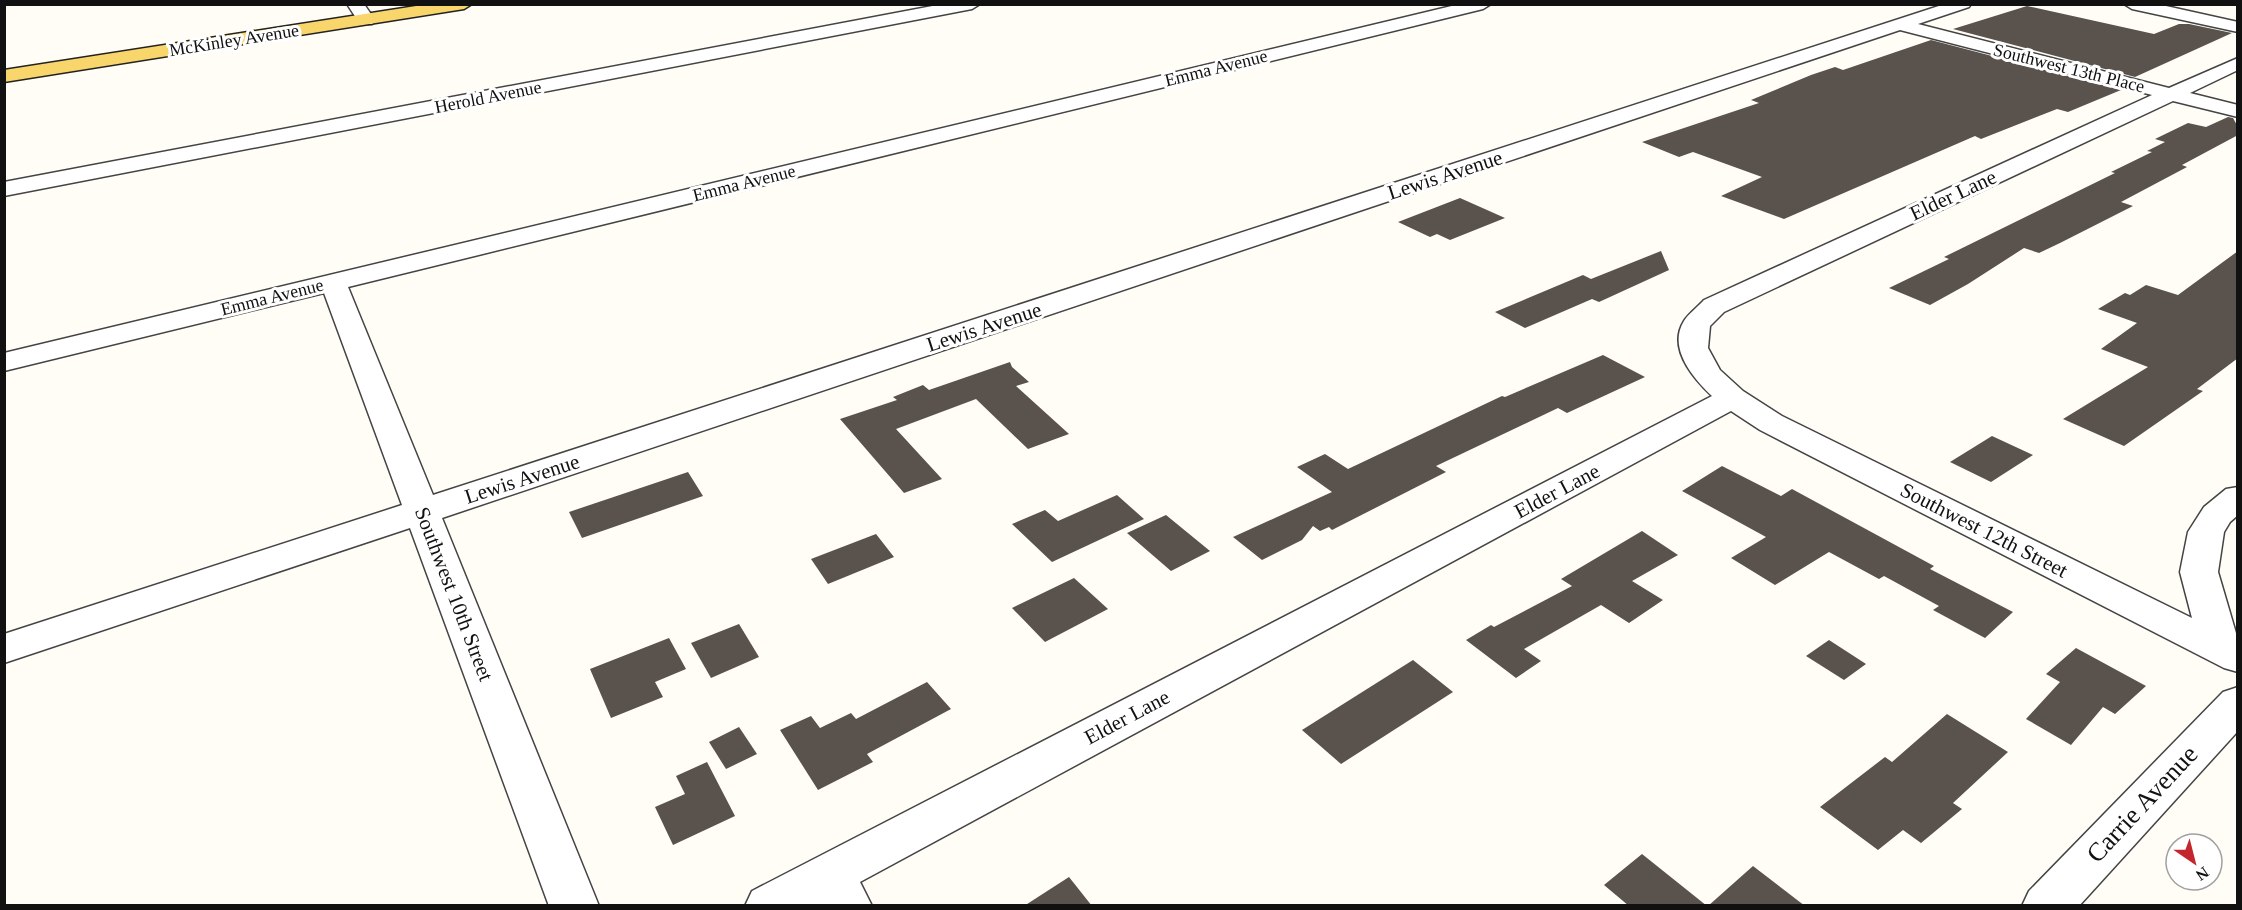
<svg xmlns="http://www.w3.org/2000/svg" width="2242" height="910" font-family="'Times New Roman',serif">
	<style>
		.building { fill: #5a524d }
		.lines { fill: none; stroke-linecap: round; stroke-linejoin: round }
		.minor-casing { stroke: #444; stroke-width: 3 }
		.major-casing { stroke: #222; stroke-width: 3 }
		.minor { fill: #fff; fill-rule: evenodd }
		.major { fill: #f9d66b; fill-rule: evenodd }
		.labels { text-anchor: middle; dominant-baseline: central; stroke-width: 6; stroke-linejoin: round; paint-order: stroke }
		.far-street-label { font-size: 18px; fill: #111; stroke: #fff }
		.street-label { font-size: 21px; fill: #111; stroke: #fff }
		.near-street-label { font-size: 26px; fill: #111; stroke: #fff }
	</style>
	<rect width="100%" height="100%" fill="#fffdf5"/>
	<!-- building -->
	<g class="building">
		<polygon points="2027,6 2154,34 2179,24 2189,24 2232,33 2135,77 1953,29"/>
		<polygon points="1931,40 2121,90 2068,112 2057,109 1981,139 1975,136 1784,219 1721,196 1762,177 1693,152 1679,157 1642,142 1759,103 1751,100 1811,75 1835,67 1843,70"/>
		<polygon points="2228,117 2233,118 2238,127 2238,135 2182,165 2187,167 2121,202 2133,206 2060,243 2039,253 2024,248 1968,284 1930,305 1889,288 1949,259 1944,257 2115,173 2111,172 2152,152 2147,151 2165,142 2155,139 2188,123 2206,127"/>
		<polygon points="1460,198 1505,218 1450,240 1437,234 1430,237 1398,222"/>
		<polygon points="1661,251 1669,270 1599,302 1592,299 1525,328 1495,312 1583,275 1591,279"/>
		<polygon points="2238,251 2238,358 2197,389 2203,391 2124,446 2063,419 2148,367 2101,349 2137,323 2098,309 2125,293 2130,295 2146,285 2178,295"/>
		<polygon points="1603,355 1645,377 1567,413 1558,408 1436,466 1446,472 1332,530 1329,527 1320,531 1313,526 1302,540 1262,560 1233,537 1332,492 1297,467 1325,454 1348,469 1502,396 1505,397"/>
		<polygon points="1010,362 1012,367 1029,382 1016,386 1069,434 1028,449 976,399 896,429 942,479 904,493 840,419 897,400 893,397 923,385 929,390"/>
		<polygon points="1992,436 2033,455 1991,482 1950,462"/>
		<polygon points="1722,466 1781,496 1792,489 1934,566 1930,569 2013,612 1985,638 1933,610 1939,606 1884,576 1879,579 1829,552 1775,585 1731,558 1766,537 1682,491"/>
		<polygon points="688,472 703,496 582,538 569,512"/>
		<polygon points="1117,495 1144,519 1052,562 1012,524 1045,510 1058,521"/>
		<polygon points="1166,515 1210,551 1171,571 1127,533"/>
		<polygon points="1642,531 1678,555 1632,581 1663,600 1629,623 1601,605 1524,649 1541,661 1516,678 1466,640 1491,625 1494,627 1572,586 1561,579"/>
		<polygon points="876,534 894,557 828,584 811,559"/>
		<polygon points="1074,578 1108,609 1045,642 1012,608"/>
		<polygon points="739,624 759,657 711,678 691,643"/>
		<polygon points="669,638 686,669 655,682 663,697 611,718 590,669"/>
		<polygon points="1829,640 1866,664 1844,680 1806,656"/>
		<polygon points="2076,648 2146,686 2115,714 2103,707 2071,745 2026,719 2060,682 2046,674"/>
		<polygon points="1413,660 1453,692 1341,764 1302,730"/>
		<polygon points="927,682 951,709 867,754 873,762 818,790 780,730 811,716 820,728 851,713 856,719"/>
		<polygon points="1947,714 2008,752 1953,803 1962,809 1921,843 1903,830 1878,850 1820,807 1885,757 1892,762"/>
		<polygon points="739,727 757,754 726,769 709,742"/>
		<polygon points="707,762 735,816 673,845 655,807 685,794 676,776"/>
		<polygon points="1642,854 1707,906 1629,906 1604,885"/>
		<polygon points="1753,866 1805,906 1708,906"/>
		<polygon points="1069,877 1092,906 1024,906"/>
	</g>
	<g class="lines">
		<defs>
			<g id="minor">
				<polygon points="347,4 364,4 375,20 372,24 360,24"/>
				<polygon points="943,4 980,4 972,9 4,196 4,182"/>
				<path d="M1460 4H1491L1483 9 348 287 433 495 1945 4H1971L1969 7 1918 24 2169 88 2238 58V70L2190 93 2238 105V117L2173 101 1724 312 1710 326 1708 348 1720 370 1743 391 1782 416 2192 618 2180 572 2188 532 2204 507 2226 489 2238 487V515L2230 522 2224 532 2218 572 2238 640V672L2224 668 1760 430 1731 411 860 882 872 906H821L820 904 745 906 752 891 1712 396C1694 379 1667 348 1684 321 1689 313 1698 307 1704 300L2152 95 1900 30 442 518 599 906H549L410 528 4 663V634L402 505 324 293 4 371V353Z"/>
				<polygon points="2124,4 2157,4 2238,22 2238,32 2132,9"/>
				<polygon points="2238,687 2238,731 2079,906 2022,906 2029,891 2223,692"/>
			</g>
			<polygon id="major" points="429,4 472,4 464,9 4,82 4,70"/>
		</defs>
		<!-- minor casing -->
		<use href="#minor" class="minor-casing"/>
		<!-- major casing -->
		<use href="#major" class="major-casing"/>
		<!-- minor -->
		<use href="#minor" class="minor"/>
		<!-- major -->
		<use href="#major" class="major"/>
	</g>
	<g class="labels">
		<!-- far-street labels -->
		<g class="far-street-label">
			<text transform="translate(234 40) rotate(-9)">McKinley Avenue</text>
			<text transform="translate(1216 68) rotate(-14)">Emma Avenue</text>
			<text transform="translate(2069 68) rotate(14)">Southwest 13th Place</text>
			<text transform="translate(488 97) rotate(-11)">Herold Avenue</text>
			<text transform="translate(744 183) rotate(-14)">Emma Avenue</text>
			<text transform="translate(272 297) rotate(-14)">Emma Avenue</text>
		</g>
		<!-- street labels -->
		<g class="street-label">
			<text transform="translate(1445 175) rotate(-18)">Lewis Avenue</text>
			<text transform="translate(1953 195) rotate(-25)">Elder Lane</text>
			<text transform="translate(984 327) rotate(-18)">Lewis Avenue</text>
			<text transform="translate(522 479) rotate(-18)">Lewis Avenue</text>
			<text transform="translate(1557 491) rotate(-28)">Elder Lane</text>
			<text transform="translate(1984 530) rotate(27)">Southwest 12th Street</text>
			<text transform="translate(454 594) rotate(69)">Southwest 10th Street</text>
			<text transform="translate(1127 717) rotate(-28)">Elder Lane</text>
		</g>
		<!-- near-street labels -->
		<g class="near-street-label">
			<text transform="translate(2142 804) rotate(-47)">Carrie Avenue</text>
		</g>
	</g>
	<!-- border -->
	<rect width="2242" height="910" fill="none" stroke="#111111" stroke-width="12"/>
	<!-- north arrow -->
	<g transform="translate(2194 862) rotate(145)"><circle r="28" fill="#ffffff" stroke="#a0a0a0" stroke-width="1.5"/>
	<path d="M0-4.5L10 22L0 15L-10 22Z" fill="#c4262e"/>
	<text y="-9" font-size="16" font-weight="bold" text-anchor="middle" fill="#111111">N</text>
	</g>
</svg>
